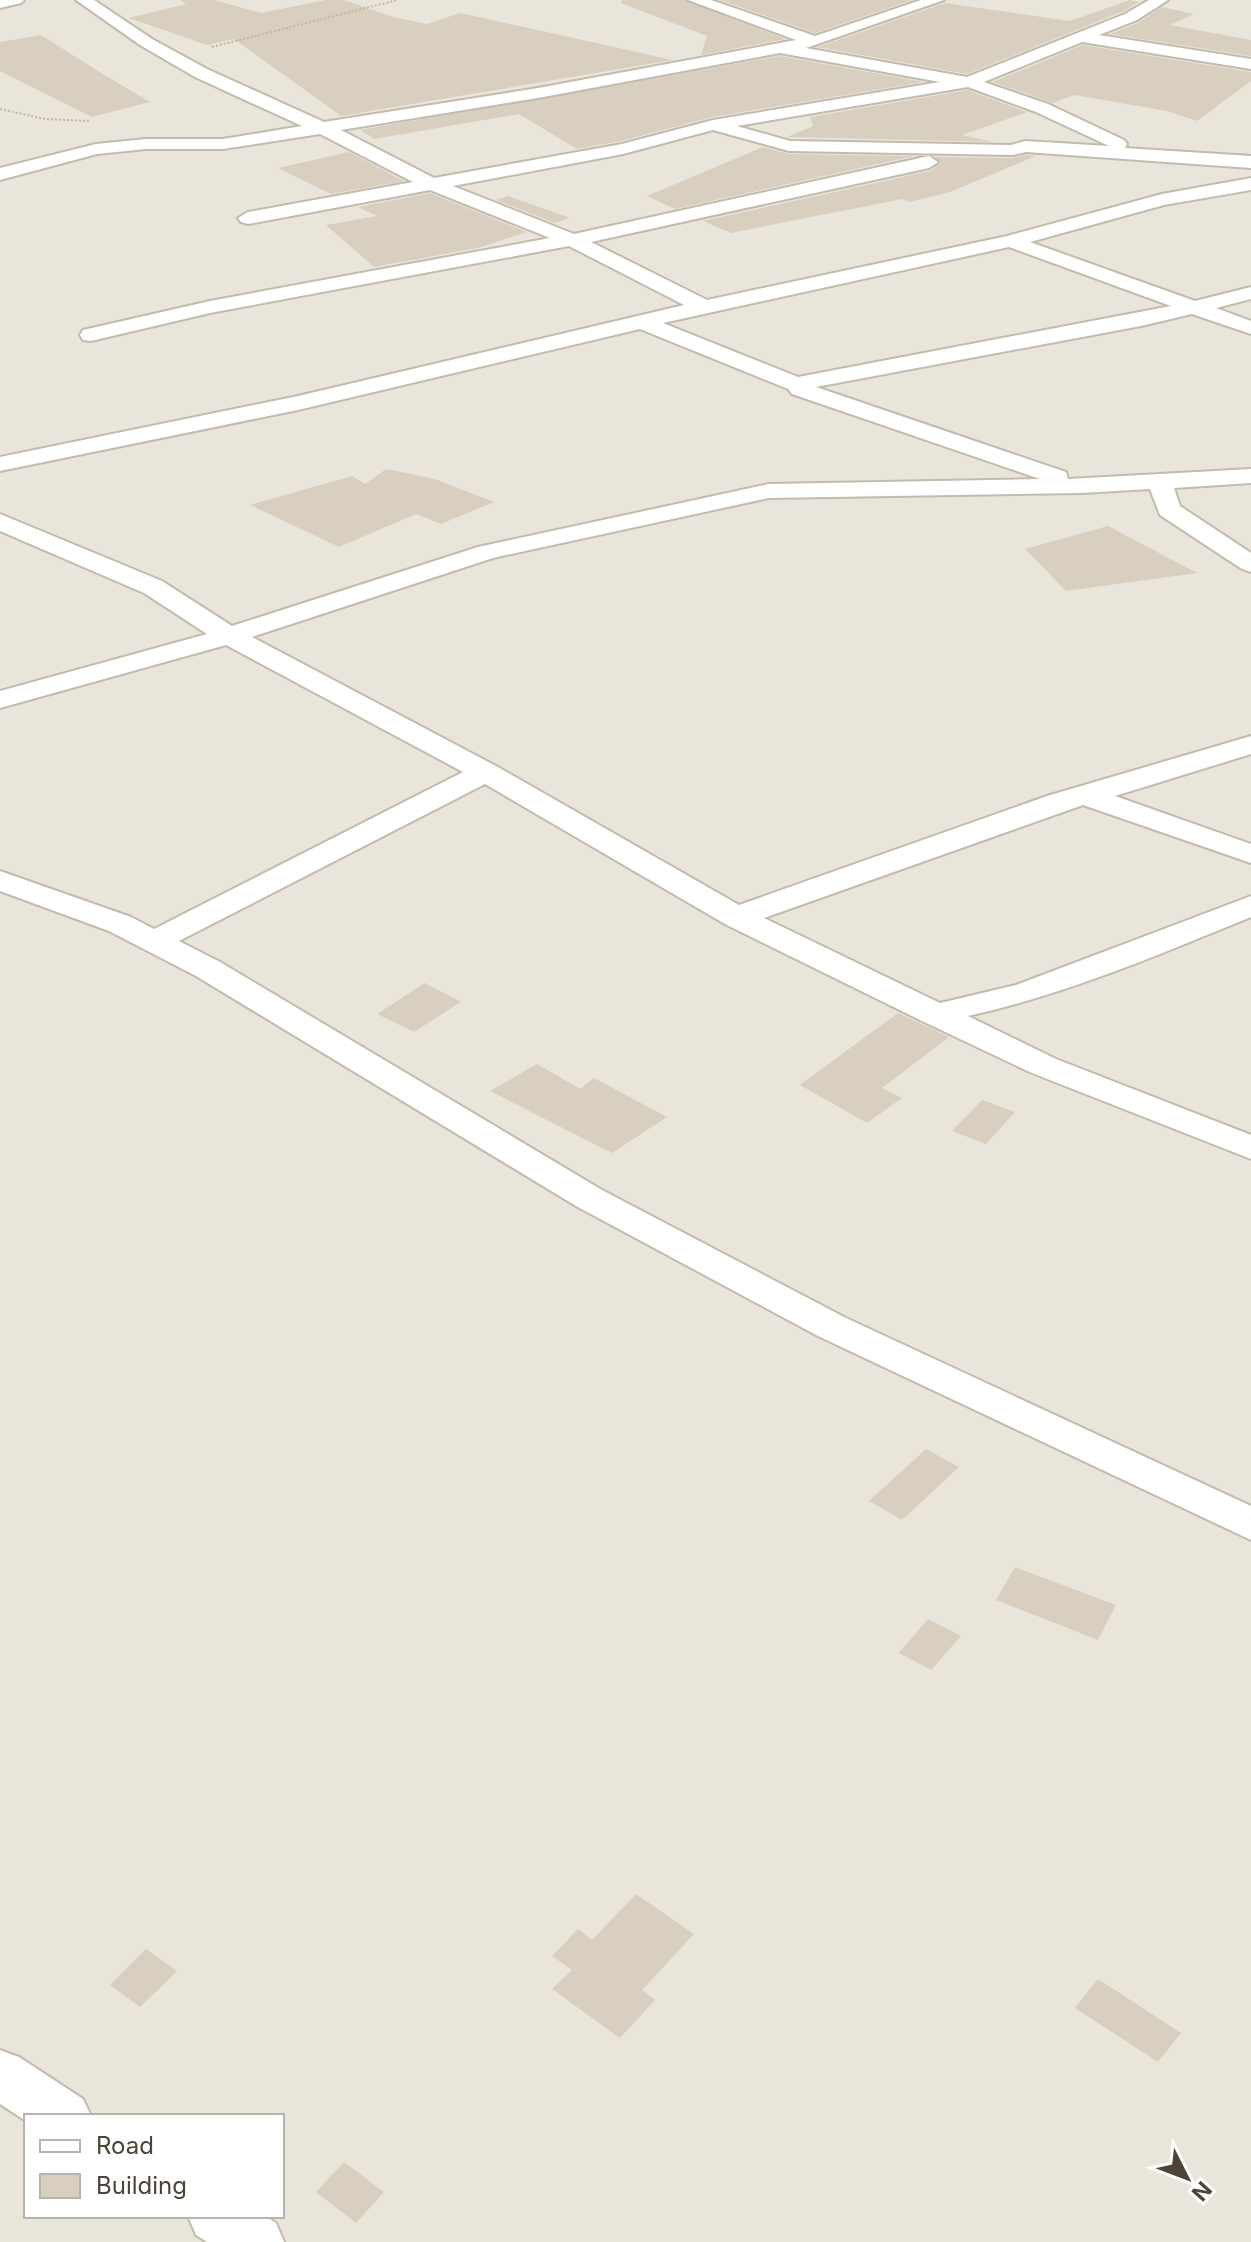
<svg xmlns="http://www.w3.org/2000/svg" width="1251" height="2242" font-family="Inter,sans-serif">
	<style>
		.residential { fill: #eae5da; fill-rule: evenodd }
		.building { fill: #d8cfc1 }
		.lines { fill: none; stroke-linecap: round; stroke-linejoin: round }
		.street-casing { stroke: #c2bbae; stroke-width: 4 }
		.path { stroke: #c4b79f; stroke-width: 2; stroke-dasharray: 2 2; stroke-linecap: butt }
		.street { fill: #fff; fill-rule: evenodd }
	</style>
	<rect width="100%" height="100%" fill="#f6f3ec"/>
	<!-- residential -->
	<path class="residential" d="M0 0H1251V2242H0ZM26 2116H282V2216H26Z"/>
	<!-- building -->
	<g class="building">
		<polygon points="180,0 214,0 261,13 326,0 344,0 393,17 427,24 460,13 673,60 341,116 234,39 207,45 129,18 186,4"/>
		<polygon points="622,0 685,0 785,39 701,55 707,36 621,3"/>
		<polygon points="720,0 912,0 815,33"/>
		<polygon points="1130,0 1139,2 1124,11 967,74 818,47 945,3 1070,21"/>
		<polygon points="1162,7 1194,14 1170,25 1251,40 1251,56 1110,34 1138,23"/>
		<polygon points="41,35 98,71 150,102 92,117 0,71 0,42"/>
		<polygon points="1082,45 1251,72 1251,81 1197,121 1167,111 1074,95 1053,103 993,82"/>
		<polygon points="780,56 923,82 712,117 621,141 577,149 519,114 374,139 360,130"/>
		<polygon points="968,90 1027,112 962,135 993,142 787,137 813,126 810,117"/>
		<polygon points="763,147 789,154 914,156 675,209 647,196"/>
		<polygon points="349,152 404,181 331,194 278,168"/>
		<polygon points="1026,155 1036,156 950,192 910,202 902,199 731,233 703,221 930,171 941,163 935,157 1013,158"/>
		<polygon points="430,193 527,232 478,248 374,267 326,225 377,216 358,207"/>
		<polygon points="508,196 570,218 555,223 496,200"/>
		<polygon points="386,469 435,479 494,502 441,524 416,514 339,547 250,505 352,476 365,484"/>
		<polygon points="1108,526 1197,573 1066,591 1025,549"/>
		<polygon points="425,983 461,1002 414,1032 377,1014"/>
		<polygon points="898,1013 949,1037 882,1088 902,1098 867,1123 800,1085"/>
		<polygon points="537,1064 580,1089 594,1078 667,1117 612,1153 490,1091"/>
		<polygon points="982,1100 1015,1112 986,1144 952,1131"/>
		<polygon points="926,1449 959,1467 902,1520 869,1501"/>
		<polygon points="1015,1567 1116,1605 1098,1640 996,1600"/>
		<polygon points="928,1619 961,1636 931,1670 899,1653"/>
		<polygon points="636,1894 694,1934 642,1990 655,2000 620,2038 552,1989 572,1970 552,1956 578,1929 592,1940"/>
		<polygon points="146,1949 177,1971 140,2007 110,1985"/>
		<polygon points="1098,1979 1181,2033 1158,2062 1075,2008"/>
		<polygon points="344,2162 384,2192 356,2223 316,2192"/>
	</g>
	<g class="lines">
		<defs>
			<g id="street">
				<polygon points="0,0 24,0 21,3 0,8"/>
				<path d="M76 0H94L152 39 207 69 324 122 538 88 796 40 688 0H711L815 36 921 0H944L806 48 967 77 1125 14 1149 0H1168L1137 20 1099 35 1251 59V69L1082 42 984 82 1048 104 1124 140 1127 144 1125 148 1251 156V168L1026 152 1013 155 789 151 713 130 623 154 453 186 574 234 929 156 938 162 929 168 591 242 707 300 1007 236 1162 194 1251 178V190L1164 205 1030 242 1195 301 1251 287V299L1216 308 1251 321V334L1192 314 1141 326 816 387 1066 472 1068 479 1251 469V483L1174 488 1180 506 1251 553V572L1242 569 1160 515 1150 489 1082 493 769 498 493 558 252 637 496 766 739 905 1047 796 1251 736V754L1115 796 1251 844V863L1083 805 764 918 940 1003 1016 985 1251 896V917C1158 955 1067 994 968 1016L1056 1059 1251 1135V1159L1032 1073 922 1021 725 924 485 784 179 941 220 962 602 1190 846 1318 1251 1506V1540L818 1336 576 1206 196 976 109 931 0 891V871L131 917 154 929 463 772 226 645 0 708V691L207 634 144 593 0 531V514L162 581 232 626 478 547 769 484 1040 479 792 394 788 389 640 329 298 410 0 471V457L298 396 684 305 569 246 210 313 91 341 83 340 80 335 83 330 210 301 550 238 430 190 248 224 241 222 238 218 248 212 413 182 320 134 223 149H146L97 154 0 180V168L96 144 146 139H223L302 126 195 77 140 45ZM780 53 940 82 713 120 622 144 434 178 341 130 538 98ZM968 87 1036 112 1109 146 1025 141 1011 145 790 141 737 126ZM1009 247 1171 306 798 377 663 323Z"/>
				<polygon points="0,2050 19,2057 83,2099 91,2116 26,2116 26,2121 0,2104"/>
				<polygon points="188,2216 265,2216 276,2223 284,2242 207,2242 196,2235"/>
			</g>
		</defs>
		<!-- street casing -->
		<use href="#street" class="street-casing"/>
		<!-- path -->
		<g class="path">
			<polyline points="212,47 397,0"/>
			<polyline points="0,109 45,119 90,121"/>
		</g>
		<!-- street -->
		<use href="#street" class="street"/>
	</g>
	<!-- legend -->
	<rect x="24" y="2114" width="260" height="104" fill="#ffffff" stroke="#b7b4b0" stroke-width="2"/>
	<rect x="40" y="2140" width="40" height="12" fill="#ffffff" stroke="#b7b4b0" stroke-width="2"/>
	<text x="96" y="2154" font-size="24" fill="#4b4439">Road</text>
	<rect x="40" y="2174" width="40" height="24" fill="#d8cfc1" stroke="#b7b4b0" stroke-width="2"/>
	<text x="96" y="2194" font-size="24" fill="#4b4439">Building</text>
	<!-- north arrow -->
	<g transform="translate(1187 2178) rotate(132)" stroke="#ffffff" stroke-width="6" paint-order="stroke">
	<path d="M0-6L14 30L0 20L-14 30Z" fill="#4b4439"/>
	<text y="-12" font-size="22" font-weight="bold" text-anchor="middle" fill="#4b4439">N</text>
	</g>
</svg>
